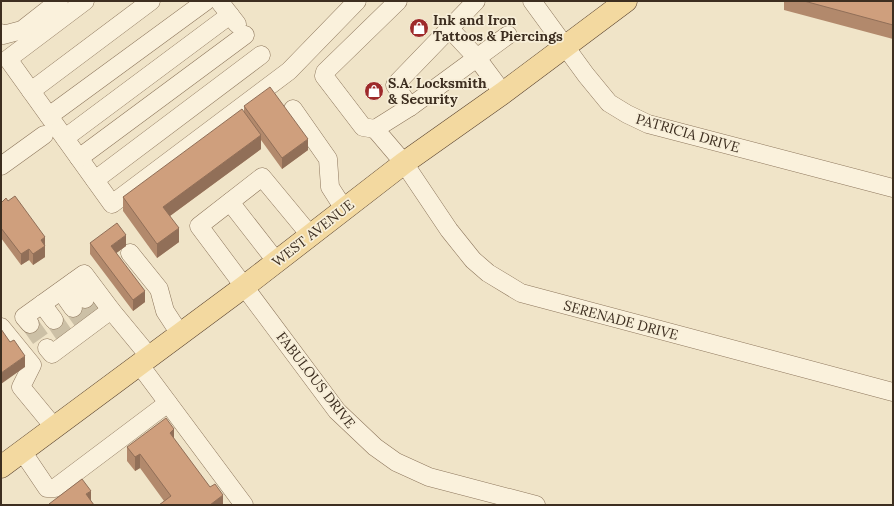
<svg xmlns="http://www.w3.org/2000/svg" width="894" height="506" font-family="Lora,serif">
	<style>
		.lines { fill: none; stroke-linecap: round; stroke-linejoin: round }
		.minor-tunnel { stroke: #ccc0a6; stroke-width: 18; stroke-dasharray: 18 9; stroke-linecap: butt }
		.minor-casing { stroke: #8d765c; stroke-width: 19 }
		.major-casing { stroke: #5b4430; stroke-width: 23 }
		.minor { stroke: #faf1dc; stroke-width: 18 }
		.major { stroke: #f3d9a0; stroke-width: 22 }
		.wall { fill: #b2896c }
		.shaded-wall { fill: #916f58 }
		.building { fill: #cf9f7d; stroke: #916f58 }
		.labels { text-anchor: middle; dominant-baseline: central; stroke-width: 3.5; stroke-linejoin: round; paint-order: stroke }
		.poi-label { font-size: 14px; font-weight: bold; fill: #3d2e20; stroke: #f7eed8; text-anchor: start }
		.street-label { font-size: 14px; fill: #3d2e20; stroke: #f7eed8 }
	</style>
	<rect width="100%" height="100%" fill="#f0e4c8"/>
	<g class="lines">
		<!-- minor-tunnel -->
		<g class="minor-tunnel">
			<polyline points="85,299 96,313"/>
			<polyline points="73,308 83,322"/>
			<polyline points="54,320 65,336"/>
			<polyline points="30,324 47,348"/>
		</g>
		<defs>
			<g id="minor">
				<polyline points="85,1 8,59 112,204 289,71 357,1"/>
				<polyline points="219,1 237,24"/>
				<polyline points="476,1 395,85 410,107 375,129 404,163 449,230 473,260 488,273 521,293 893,392"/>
				<polyline points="532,1 586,75 609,103 627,114 648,124 893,188"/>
				<polyline points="450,29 477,58 503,93"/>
				<polyline points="1,33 3,35 22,30 59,1"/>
				<polyline points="31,91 151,1"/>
				<polyline points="410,107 508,35"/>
				<polyline points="293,109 328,159 330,187 344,209"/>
				<polyline points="49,116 206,1"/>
				<polyline points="375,129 363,127 324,76 325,72 398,1"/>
				<polyline points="65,138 230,15"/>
				<polyline points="79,158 245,35"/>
				<polyline points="1,166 44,135"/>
				<polyline points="95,180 261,55"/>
				<polyline points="230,202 276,261"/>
				<polyline points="310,235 262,177 199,226 337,411 375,447 396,462 429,477 536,505"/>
				<polyline points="130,253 159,289 165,311 180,334"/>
				<polyline points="73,282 85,299"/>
				<polyline points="61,291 73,308"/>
				<polyline points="42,304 54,320"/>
				<polyline points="30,324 24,317 84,274 111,310"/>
				<polyline points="1,327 32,365 21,387 54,427"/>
				<polyline points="47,348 52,354 111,310 149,356"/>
				<polyline points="139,364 244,505"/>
				<polyline points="22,451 47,488 55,488 168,403"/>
			</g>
			<polyline id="major" points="1,467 245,286 404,163 503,93 626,1"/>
		</defs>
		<!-- minor casing -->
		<use href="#minor" class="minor-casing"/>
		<!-- major casing -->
		<use href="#major" class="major-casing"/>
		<!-- minor -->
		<use href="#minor" class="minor"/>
		<!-- major -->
		<use href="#major" class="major"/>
	</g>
	<!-- wall -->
	<g class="wall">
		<polygon points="784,1 893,1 893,39 784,10"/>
		<polygon points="244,106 308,150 282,169 261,140 261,149 170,216 179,242 157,258 123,211 123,197 244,112"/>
		<polygon points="1,203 45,248 45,257 33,265 29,260 21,265 1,238"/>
		<polygon points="90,243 126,246 116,253 145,302 133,311 90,254"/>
		<polygon points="174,439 223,505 164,501 140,468 135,471 127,461 127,447"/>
	</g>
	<!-- shaded-wall -->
	<g class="shaded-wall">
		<polygon points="261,135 261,149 163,221 163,207"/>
		<polygon points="308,139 308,150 282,169 282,158"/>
		<polygon points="179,228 179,242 157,258 157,244"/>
		<polygon points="126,235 126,246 111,257 111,246"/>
		<polygon points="45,237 45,257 33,265 33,254 41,240"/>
		<polygon points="29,249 29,260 21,265 21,254"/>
		<polygon points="145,291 145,302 133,311 133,300"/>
		<polygon points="25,356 25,367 1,384 1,373"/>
		<polygon points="174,429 174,443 170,433"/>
		<polygon points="140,454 140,468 135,471 135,457"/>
		<polygon points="91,491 91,505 86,494"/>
		<polygon points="223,495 223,505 210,505"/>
	</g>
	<!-- building -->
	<g class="building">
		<polygon points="804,1 893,1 893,25"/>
		<polygon points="270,87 308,139 282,158 244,106"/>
		<polygon points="242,109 261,135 163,207 179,228 157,244 123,197"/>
		<polygon points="15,196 45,237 41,240 45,246 33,254 29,249 21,254 1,228 1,207 2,206 1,205 1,203 6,198 8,201"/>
		<polygon points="117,223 126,235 111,246 145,291 133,300 90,243"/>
		<polygon points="1,329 10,342 14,340 25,356 1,373"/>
		<polygon points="166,418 174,429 170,433 210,487 215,484 223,495 210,505 159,505 171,496 140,454 135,457 127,447"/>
		<polygon points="82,479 91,491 86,494 94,505 50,505 49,504"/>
	</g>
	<!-- icons -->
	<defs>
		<symbol id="shop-disc" viewBox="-11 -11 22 22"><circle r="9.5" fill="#9e2a2b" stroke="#f7eed8"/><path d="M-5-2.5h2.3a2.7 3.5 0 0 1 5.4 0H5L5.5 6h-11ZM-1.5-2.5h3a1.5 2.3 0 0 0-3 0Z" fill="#fff"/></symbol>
	</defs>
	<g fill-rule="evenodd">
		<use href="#shop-disc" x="408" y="17" width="22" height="22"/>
		<use href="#shop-disc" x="363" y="80" width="22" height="22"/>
	</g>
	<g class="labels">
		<!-- poi labels -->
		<g class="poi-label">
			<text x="433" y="20">Ink and Iron<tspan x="433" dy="16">Tattoos &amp; Piercings</tspan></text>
			<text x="388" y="83">S.A. Locksmith<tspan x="388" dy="16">&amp; Security</tspan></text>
		</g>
		<!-- street labels -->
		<g class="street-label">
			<text transform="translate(688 133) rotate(16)">PATRICIA DRIVE</text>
			<text transform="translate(313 233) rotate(-38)">WEST AVENUE</text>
			<text transform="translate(621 320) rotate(15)">SERENADE DRIVE</text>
			<text transform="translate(316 380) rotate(52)">FABULOUS DRIVE</text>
		</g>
	</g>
	<!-- border -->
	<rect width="894" height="506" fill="none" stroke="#3d2e20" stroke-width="4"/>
</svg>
